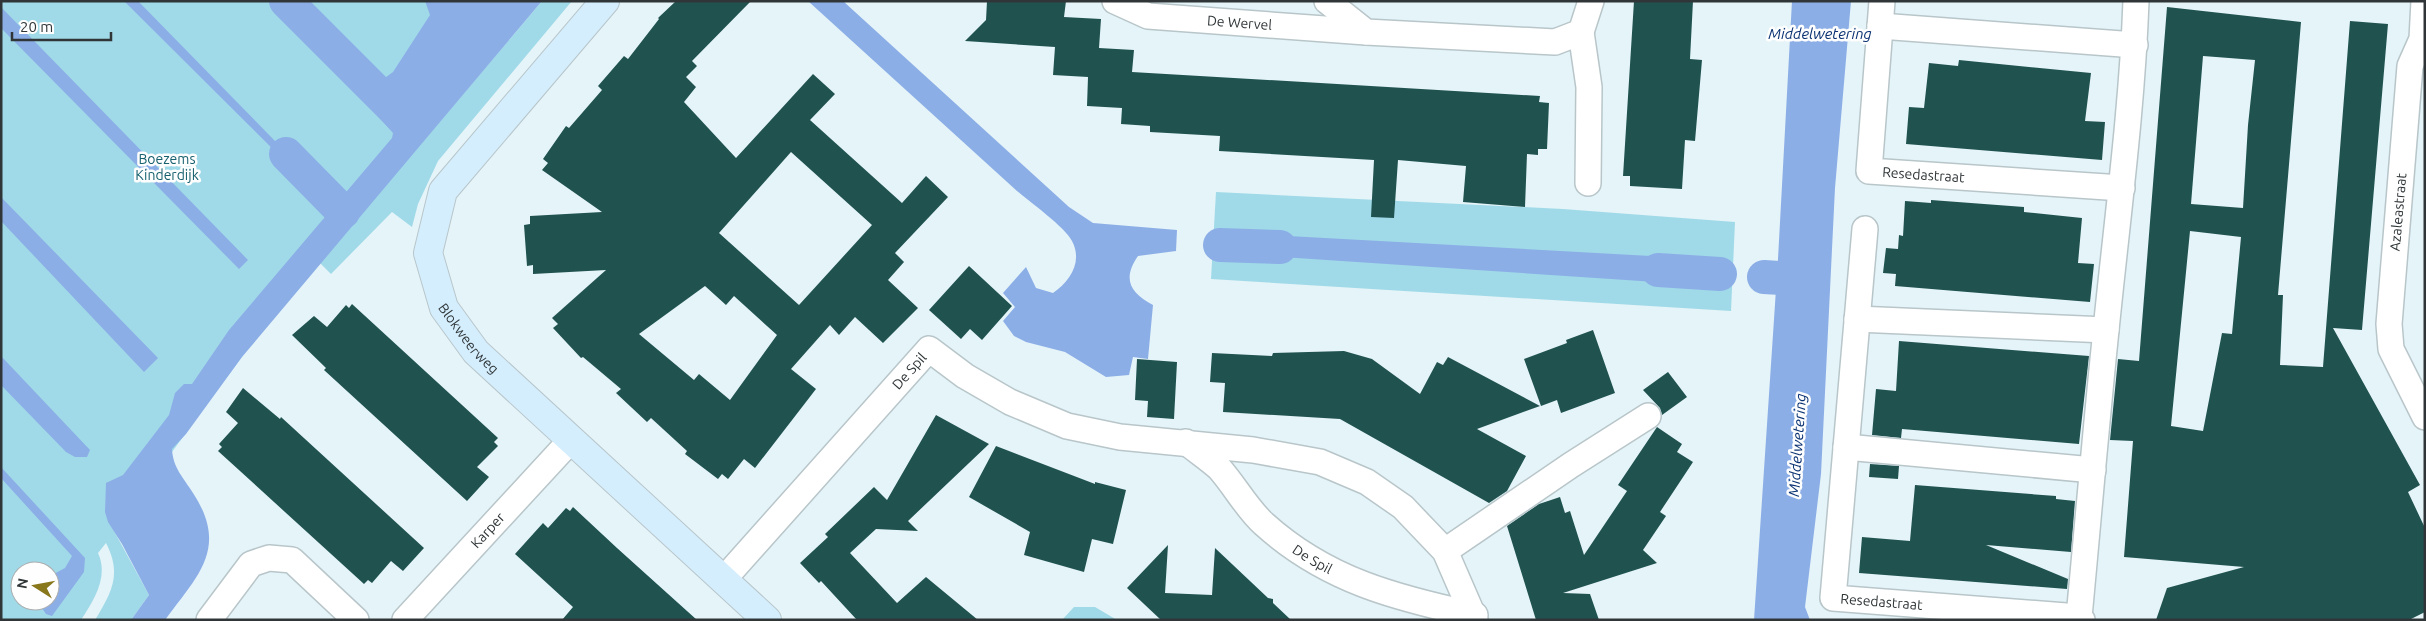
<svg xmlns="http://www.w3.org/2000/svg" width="2426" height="621" font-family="Ubuntu,sans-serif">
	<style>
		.green { fill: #a0dae8; fill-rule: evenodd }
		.water { fill: #8caee7 }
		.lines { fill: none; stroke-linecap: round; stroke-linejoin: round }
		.canal { stroke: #8caee7; stroke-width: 34 }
		.building { fill: #205350; fill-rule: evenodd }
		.street-casing { stroke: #b8c6ca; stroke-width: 28 }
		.secondary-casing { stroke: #b8c6ca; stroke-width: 30 }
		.street { stroke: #fff; stroke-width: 25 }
		.secondary { stroke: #d4eefe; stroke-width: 28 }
		.labels { text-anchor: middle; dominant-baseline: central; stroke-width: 5; stroke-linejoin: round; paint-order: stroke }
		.street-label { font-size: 14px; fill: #303638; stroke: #fefefe }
		.park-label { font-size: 14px; fill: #17616f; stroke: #fefefe }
		.water-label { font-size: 15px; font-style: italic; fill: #0a3273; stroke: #fefefe }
	</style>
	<rect width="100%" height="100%" fill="#e5f4f8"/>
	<!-- green -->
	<g class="green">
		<path d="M1 1H453L492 39 315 257 114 531 149 595 131 620H95C112 592 122 574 106 543L98 553C109 577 94 600 81 620H1ZM20 571H50V601H20Z"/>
		<polygon points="542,1 572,1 438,161 418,204 412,227 392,212 331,274 320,263"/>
		<polygon points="1216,192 1563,209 1735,222 1731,311 1211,279"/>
		<polygon points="1074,607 1095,607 1117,620 1062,620"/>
	</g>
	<!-- water -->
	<g class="water">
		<polygon points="124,1 138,1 318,185 315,191"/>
		<polygon points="273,1 290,1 341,53 332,60"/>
		<path d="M425 1H542L242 357 186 434 172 449C173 468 183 477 193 493 229 548 198 575 165 620H131L149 595 122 544 108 522 105 512 106 483 123 475 169 415 175 393 184 384H192L229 330 392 138 393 133C382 120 363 103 363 86L382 80 393 72 430 15Z"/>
		<path d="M808 1H843L1069 207 1093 223 1177 230 1176 251 1138 256C1122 279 1130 293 1153 305L1148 359 1133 357 1129 375 1106 377 1065 352 1026 342 1014 336 1003 321 1015 307 1003 293 1026 267 1036 288 1053 293C1070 281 1083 262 1072 241 1066 228 1029 201 1017 191Z"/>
		<polygon points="1792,1 1851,1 1835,188 1821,474 1805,607 1810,620 1754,620 1778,259"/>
		<polygon points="1,7 248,260 239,269 1,28"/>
		<polygon points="1,197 158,358 144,372 1,221"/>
		<polygon points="1236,233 1705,259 1701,285 1235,254"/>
		<polygon points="1,356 90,450 87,457 75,457 66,452 1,385"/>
		<polygon points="1,467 85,558 84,572 52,616 46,614 40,605 41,601 50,601 50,576 65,568 72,556 1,478"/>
	</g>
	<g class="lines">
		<!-- canal -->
		<g class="canal">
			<polyline points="286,1 401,116"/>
			<polyline points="286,154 343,212"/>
			<polyline points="1220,245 1280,247"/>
			<polyline points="1658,270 1720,274"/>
			<polyline points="1764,277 1809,280"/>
		</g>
	</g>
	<!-- building -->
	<g class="building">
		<path d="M676 1H751L692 61 697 66 686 77 696 87 684 102 736 158 813 74 835 94 810 120 902 203 926 176 948 197 895 253 904 262 888 280 918 308 883 343 855 317 839 335 830 325 791 369 816 389 755 468 744 459 728 479 722 474 718 479 685 454 687 451 651 418 647 422 616 393 621 389 583 357 581 358 553 328 558 324 552 318 606 270 533 274V265L527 266 524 225 530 224V216L602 212 542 170 548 163 543 159 566 126 569 128 602 90 598 86 624 56 628 59 659 19 658 18ZM791 152 872 225 799 305 719 233ZM705 286 726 305 734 296 777 335 730 400 699 374 694 380 639 334Z"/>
		<polygon points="987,1 1066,1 1064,17 1101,19 1099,48 1134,50 1132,72 1540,96 1539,102 1549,103 1547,149 1538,149 1538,155 1527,154 1525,207 1463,202 1466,166 1398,160 1394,218 1371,217 1374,160 1219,151 1220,136 1150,132 1150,126 1121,124 1122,108 1087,106 1088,77 1053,75 1055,47 965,41 986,20"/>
		<polygon points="1634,1 1693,1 1690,59 1702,60 1695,141 1685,140 1682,189 1630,186 1630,176 1623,176"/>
		<path d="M2167 7 2301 22 2278 295H2283L2280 365 2323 367 2350 21 2388 24 2362 330 2333 328 2420 485 2408 492 2425 528V612L2409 620H2156L2167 588 2244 567 2124 557 2133 441 2110 440 2118 359 2139 361ZM2203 56 2255 60 2248 125 2243 208 2191 204ZM2190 231 2241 237 2232 334 2222 333 2203 431 2171 426Z"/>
		<polygon points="1959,60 2091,73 2085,121 2105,122 2102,160 1906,144 1909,107 1924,108 1929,63 1958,66"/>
		<polygon points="1931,200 2024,207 2024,212 2082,218 2078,263 2094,264 2090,302 1895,286 1896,274 1883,273 1886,248 1898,249 1899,235 1903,236 1905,201 1931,203"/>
		<polygon points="969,266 1012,306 982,340 970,329 961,339 929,310"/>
		<polygon points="352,304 498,438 494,442 498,446 477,467 489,477 467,501 324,370 326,368 292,335 314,316 327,327 346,305 349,308"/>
		<polygon points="1593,330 1615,393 1561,413 1557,400 1541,406 1524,359 1567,343 1566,340"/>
		<polygon points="1899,341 2089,356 2079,444 1902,429 1901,438 1872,435 1876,389 1896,391"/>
		<polygon points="1344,351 1372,359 1420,394 1437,362 1443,365 1448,357 1540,406 1477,429 1526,456 1507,491 1489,503 1340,419 1223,412 1225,383 1210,382 1212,353 1272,356 1273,353"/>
		<polygon points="1137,359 1177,362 1174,419 1147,417 1148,401 1135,400"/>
		<polygon points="1668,372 1687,397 1662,415 1660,408 1643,390"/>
		<polygon points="243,388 280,419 281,417 424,548 403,571 391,561 372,583 368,580 364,584 218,451 222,447 219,444 238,423 226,412"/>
		<polygon points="936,415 989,444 908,521 918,531 876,529 850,553 897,603 926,577 978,620 857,620 821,581 819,583 800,563 828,537 825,534 874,487 887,500"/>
		<polygon points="1657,427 1682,444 1677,452 1693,462 1660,512 1666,516 1643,550 1657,563 1563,593 1590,594 1599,620 1536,620 1507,526 1539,504 1560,497 1565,513 1570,511 1584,555 1627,491 1618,485"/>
		<polygon points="996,446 1095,484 1095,482 1126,490 1113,544 1092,539 1084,572 1024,555 1030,532 969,497"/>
		<polygon points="1870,464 1899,466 1898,479 1869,477"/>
		<polygon points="1915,485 2056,496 2056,499 2075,501 2071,552 1986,545 2068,579 2067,589 1859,573 1862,537 1910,541"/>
		<polygon points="573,507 617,548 697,620 562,620 573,607 515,554 543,523 548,528 566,508 570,511"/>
		<polygon points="1168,545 1165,593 1212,595 1215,548 1268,598 1273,599 1273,603 1291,620 1161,620 1127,588"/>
	</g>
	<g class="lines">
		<defs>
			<g id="street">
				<path id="s1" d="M1115 1 1148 16 1366 32"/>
				<polyline points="1327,1 1366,32 1555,42 1581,32 1591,1"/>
				<path id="s2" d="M1882 1 1869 171 2122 188"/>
				<polyline points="2424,1 2422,39 2410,66 2389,324 2391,349 2425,417"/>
				<polyline points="1880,26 2135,45"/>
				<polyline points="1581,32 1589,87 1588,183"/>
				<path id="s3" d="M1865 229 1833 598 2079 617 2082 620"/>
				<polyline points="1857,319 2106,330"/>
				<path id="s4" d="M1186 442C1197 451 1209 459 1219 468 1235 486 1247 509 1264 524 1326 580 1396 598 1475 615"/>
				<polyline points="1846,447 2093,470"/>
				<polyline points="1445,551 1571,465 1648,416"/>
				<path id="s5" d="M723 580 929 349 965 376 1010 402 1067 426 1120 437 1253 450 1320 462 1367 482 1403 507 1445 551 1475 620"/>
				<path d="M2079 617C2088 522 2096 426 2106 330 2117 220 2132 111 2136 1"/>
				<polyline points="209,620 251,564 269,558 292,560 356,620"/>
				<path id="s6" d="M405 620 571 440"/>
			</g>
			<g id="secondary">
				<path id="s7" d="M605 1 443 191 428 253 444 308 476 352 767 620"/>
			</g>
		</defs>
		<!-- street casing -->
		<use href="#street" class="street-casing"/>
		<!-- secondary casing -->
		<use href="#secondary" class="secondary-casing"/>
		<!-- street -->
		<use href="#street" class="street"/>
		<!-- secondary -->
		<use href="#secondary" class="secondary"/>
	</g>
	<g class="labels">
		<!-- street labels -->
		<g class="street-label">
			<text stroke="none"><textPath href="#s1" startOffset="128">De Wervel</textPath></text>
			<text stroke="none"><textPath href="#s2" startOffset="225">Resedastraat</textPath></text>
			<text transform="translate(2398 212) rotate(-85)">Azaleastraat</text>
			<text stroke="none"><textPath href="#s7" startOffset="410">Blokweerweg</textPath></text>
			<text stroke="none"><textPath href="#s5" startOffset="280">De Spil</textPath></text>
			<text stroke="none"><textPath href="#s6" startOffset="122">Karper</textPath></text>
			<text stroke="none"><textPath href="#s4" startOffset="174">De Spil</textPath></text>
			<text stroke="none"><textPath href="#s3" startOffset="419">Resedastraat</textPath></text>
		</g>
		<!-- park labels -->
		<g class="park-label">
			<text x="167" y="159">Boezems<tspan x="167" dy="16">Kinderdijk</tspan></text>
		</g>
		<!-- water labels -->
		<g class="water-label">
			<text x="1820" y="33">Middelwetering</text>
			<text transform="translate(1797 445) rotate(-86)">Middelwetering</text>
		</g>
	</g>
	<!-- border -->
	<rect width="2426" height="621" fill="none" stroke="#303638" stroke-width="5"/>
	<!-- north arrow -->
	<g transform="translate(35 586) rotate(281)"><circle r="24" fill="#fefefe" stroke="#acaeaf"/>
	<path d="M0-4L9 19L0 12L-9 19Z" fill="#88771b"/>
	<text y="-8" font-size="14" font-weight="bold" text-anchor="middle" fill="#303638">N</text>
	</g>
	<!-- scale -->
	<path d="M12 32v8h99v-8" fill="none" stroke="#303638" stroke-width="2.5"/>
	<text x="20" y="32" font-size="15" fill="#303638" stroke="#fefefe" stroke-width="4" paint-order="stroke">20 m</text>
</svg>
